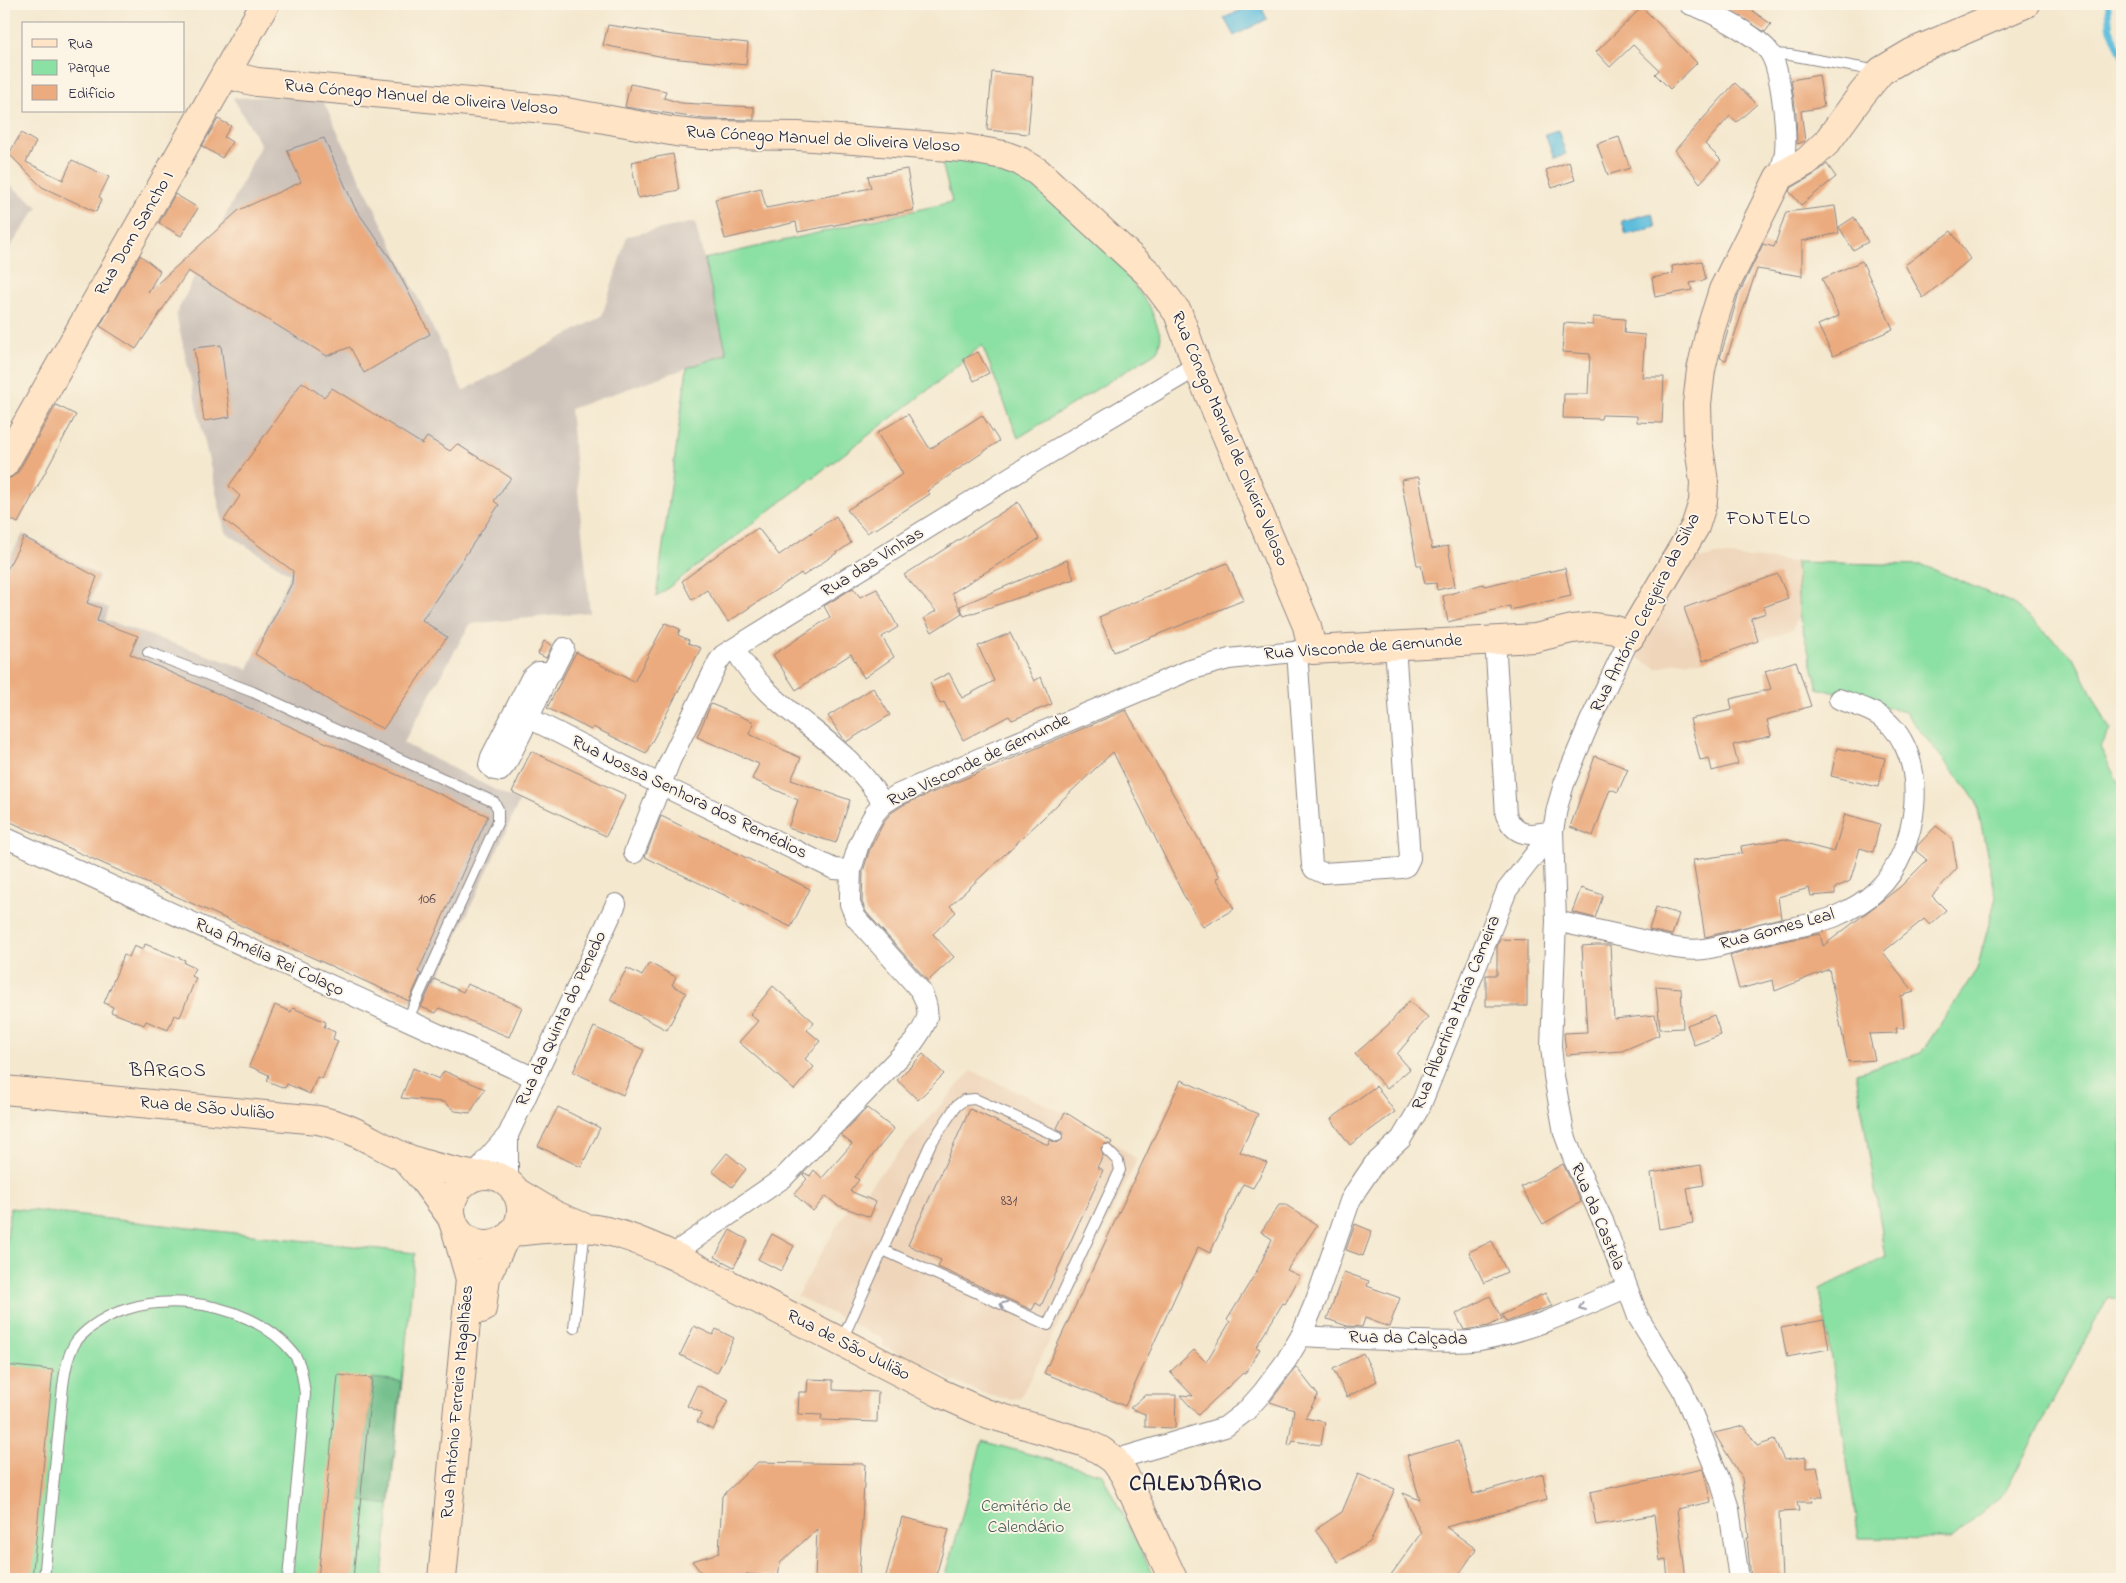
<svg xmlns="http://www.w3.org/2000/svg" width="2126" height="1583" font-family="'Indie Flower',sans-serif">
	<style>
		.built { fill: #efd6bb }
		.industrial { fill: #cdc2b9 }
		.green { fill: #8be0a3; stroke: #56816f }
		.forest { fill: #70be89; stroke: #497062 }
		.water { fill: #5dbddc; stroke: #40708c }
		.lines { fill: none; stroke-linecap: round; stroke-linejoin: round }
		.stream { stroke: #5dbddc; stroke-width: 6 }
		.building { fill: #ebab7e }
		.lane-casing { stroke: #8b8585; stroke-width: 12 }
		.street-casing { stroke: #8b8585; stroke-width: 22 }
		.secondary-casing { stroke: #8b8585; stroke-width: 30 }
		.lane { stroke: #fff; stroke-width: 10 }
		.street { stroke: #fff; stroke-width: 20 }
		.secondary { stroke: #ffe4c6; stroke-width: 28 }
		.oneway { stroke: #9c9ca7 }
		.labels { text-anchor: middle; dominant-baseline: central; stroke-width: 4; stroke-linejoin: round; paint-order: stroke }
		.number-label { font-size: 15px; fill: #54444c }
		.street-label { font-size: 18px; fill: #22223b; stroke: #fcf5e5 }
		.park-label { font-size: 18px; fill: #425b5a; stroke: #fcf5e5 }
		.neighbourhood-label { font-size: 19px; letter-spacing: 1px; fill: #22223b; stroke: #fcf5e5 }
		.district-label { font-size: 22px; font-weight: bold; letter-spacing: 1px; fill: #22223b; stroke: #fcf5e5 }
	</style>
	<rect width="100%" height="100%" fill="#fcf5e5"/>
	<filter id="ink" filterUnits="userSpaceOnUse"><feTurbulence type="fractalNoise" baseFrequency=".02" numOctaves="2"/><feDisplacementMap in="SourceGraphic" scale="10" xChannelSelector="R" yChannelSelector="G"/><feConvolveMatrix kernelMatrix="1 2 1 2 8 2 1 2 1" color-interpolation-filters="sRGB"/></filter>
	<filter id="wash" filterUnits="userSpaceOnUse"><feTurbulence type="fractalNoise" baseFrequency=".0096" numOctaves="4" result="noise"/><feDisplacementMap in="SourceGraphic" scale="20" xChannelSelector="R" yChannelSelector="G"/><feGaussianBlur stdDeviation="1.12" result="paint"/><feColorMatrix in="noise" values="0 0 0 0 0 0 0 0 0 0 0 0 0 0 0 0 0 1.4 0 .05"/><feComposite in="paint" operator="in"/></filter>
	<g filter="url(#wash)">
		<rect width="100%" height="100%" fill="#f4e8cf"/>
		<!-- built -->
		<g class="built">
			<polygon points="1715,555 1796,562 1799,615 1793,629 1703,661 1675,662 1658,669 1636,657 1677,575 1695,560"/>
			<polygon points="971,1071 1078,1119 1137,1159 1063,1315 1020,1398 1011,1399 992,1396 952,1381 933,1369 883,1346 883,1339 797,1296 836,1227 848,1210"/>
		</g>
		<!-- industrial -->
		<g class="industrial">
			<polygon points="320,95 463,391 602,316 627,236 695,222 727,354 570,409 590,612 470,624 403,743 519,802 424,1008 4,819 4,567 23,534 99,576 90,601 109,608 105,620 248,669 290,574 225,532 176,314 261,145 233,98"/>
			<polygon points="4,180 38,207 4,256"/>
		</g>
		<!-- green -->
		<g class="green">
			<polygon points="940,155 999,162 1025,175 1116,260 1150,307 1161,336 1158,351 1018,438 982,345 928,390 656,597 687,368 727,354 704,259 952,202"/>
			<polygon points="1796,562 1923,565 2012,603 2074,658 2110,730 2100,747 2122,790 2122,1301 2108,1297 2004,1494 1951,1539 1859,1538 1820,1289 1886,1257 1856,1073 1921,1053 1977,969 1996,897 1976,800 1905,712 1818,688 1799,615"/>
			<polygon points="10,1208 415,1253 382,1579 4,1579 4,1268"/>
			<polygon points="982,1441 1102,1474 1155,1579 945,1579"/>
		</g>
		<!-- forest -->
		<polygon class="forest" points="372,1378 401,1381 389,1505 360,1501"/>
		<!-- water -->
		<g class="water">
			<polygon points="1254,4 1260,4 1267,19 1234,36 1224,18"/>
			<polygon points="1558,130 1566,154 1554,159 1545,134"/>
			<polygon points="1652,213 1656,227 1626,235 1622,221"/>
		</g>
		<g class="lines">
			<!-- stream -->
			<polyline class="stream" points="2108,4 2110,28 2122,56"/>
		</g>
		<g id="blocks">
			<!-- building -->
			<g class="building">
				<polygon points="1719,4 1743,4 1771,24 1765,32"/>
				<polygon points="1642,7 1697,63 1670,89 1655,74 1659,70 1633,45 1610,67 1596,52"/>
				<polygon points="608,25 673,35 748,43 746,65 669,58 603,45"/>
				<polygon points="992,72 1033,76 1028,134 987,130"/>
				<polygon points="1819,75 1824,107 1801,111 1805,141 1797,144 1796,113 1791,80"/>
				<polygon points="1735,83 1757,104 1737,122 1730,116 1705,144 1721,160 1700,183 1675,150"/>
				<polygon points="630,84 666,91 664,98 681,103 754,107 754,120 704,119 625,107"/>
				<polygon points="218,119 231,126 224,137 232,142 222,158 202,146"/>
				<polygon points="21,133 36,142 26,162 63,180 72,160 109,177 99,197 102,199 96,212 42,187 9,154"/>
				<polygon points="1619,137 1630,168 1608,175 1597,144"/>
				<polygon points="324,138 355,208 393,262 430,334 364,373 350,347 327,356 188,271 136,349 100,326 140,255 160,271 148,292 239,210 301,182 287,150"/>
				<polygon points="673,154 679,190 638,198 631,162"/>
				<polygon points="1569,162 1575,180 1552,188 1546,170"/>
				<polygon points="1827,164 1836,177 1801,205 1789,191 1791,188 1815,174"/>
				<polygon points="907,169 914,210 798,232 796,222 725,239 715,199 761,188 766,208 871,188 868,176"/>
				<polygon points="175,194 198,208 181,236 159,223"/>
				<polygon points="1835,206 1839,233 1802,241 1802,276 1757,269 1726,360 1720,358 1738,296 1763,244 1774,247 1786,212"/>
				<polygon points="1854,217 1868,242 1853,250 1839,227"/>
				<polygon points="1951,231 1970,259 1923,298 1905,265"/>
				<polygon points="1702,261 1706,280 1690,283 1692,290 1655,297 1652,278 1673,274 1672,266"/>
				<polygon points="1862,261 1893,329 1833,356 1818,325 1839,316 1822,279"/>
				<polygon points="1593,317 1625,319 1624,333 1645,335 1642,377 1664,377 1662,423 1637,422 1637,416 1602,415 1601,419 1563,418 1564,394 1588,394 1590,354 1562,352 1564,323 1593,325"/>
				<polygon points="221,345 230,417 204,421 194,348"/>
				<polygon points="978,352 989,373 974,381 963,359"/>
				<polygon points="302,382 324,397 332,388 422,444 427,437 450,451 457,444 511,478 494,501 499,505 422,620 447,637 383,729 338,706 255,654 292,583 293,571 224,520 240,496 229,486"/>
				<polygon points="56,405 76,415 18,523 4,516 4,484 6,479 12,477 18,472"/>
				<polygon points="908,414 930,449 982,415 999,441 927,491 930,494 876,529 875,528 867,533 847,510 903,474 877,433"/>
				<polygon points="1419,477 1432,549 1448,546 1455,586 1437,590 1436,583 1425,584 1421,565 1417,565 1401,480"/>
				<polygon points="1018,502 1039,539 952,593 962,613 932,632 924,618 936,611 904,575"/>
				<polygon points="836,516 851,543 803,576 801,573 728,622 707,590 692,600 682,581 721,552 758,528 779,555"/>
				<polygon points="24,537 97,577 87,603 101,608 97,621 138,636 130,654 488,816 418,972 421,974 409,1001 4,819 4,575"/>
				<polygon points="1067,560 1074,579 964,616 960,606"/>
				<polygon points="1227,563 1244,600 1114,652 1099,617"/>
				<polygon points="1565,568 1571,596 1510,610 1510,606 1448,622 1443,596 1483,584 1484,586"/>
				<polygon points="1778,574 1788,598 1764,607 1766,613 1751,618 1758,641 1703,661 1684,608"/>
				<polygon points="853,588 860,597 877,589 898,627 882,637 894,657 864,678 851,654 796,690 773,655 830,617 824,606"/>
				<polygon points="665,623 680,629 678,635 689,640 688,643 701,648 646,753 593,727 591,730 547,708 576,652 634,682"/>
				<polygon points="1010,633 1034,681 1041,677 1052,704 1012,720 1009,716 963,740 944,702 940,704 930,683 949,673 962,698 994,681 978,646"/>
				<polygon points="544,641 552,645 546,658 538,654"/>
				<polygon points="1796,661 1811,706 1767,720 1771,736 1733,745 1738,764 1712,771 1709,758 1700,760 1690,719 1732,710 1730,699 1771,689 1765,671"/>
				<polygon points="873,688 890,715 846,742 828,716"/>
				<polygon points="711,704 754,722 749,734 801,758 791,780 850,800 836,843 788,828 798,800 752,779 759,764 697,737"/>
				<polygon points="1126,710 1220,877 1216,878 1234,909 1203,927 1183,894 1113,752 950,906 956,912 933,934 954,957 928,981 866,912 862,902 863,872 869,851 885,820 891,813 903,805"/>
				<polygon points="1837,748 1885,758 1878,787 1831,776"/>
				<polygon points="531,751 626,795 606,836 512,792"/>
				<polygon points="1595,756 1628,769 1618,792 1610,789 1593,836 1570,827"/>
				<polygon points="1845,814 1880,824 1873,852 1860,848 1850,881 1835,888 1835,894 1811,896 1809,888 1778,897 1781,918 1705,937 1693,860 1742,853 1741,846 1785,839 1834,852"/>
				<polygon points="661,816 810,889 791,927 645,857"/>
				<polygon points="1936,826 1952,838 1957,868 1932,896 1946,910 1930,925 1924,919 1883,952 1914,992 1901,996 1904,1028 1896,1028 1897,1033 1869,1034 1875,1060 1848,1062 1829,969 1775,991 1773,980 1739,989 1730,955 1764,945 1820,934 1823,946 1900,887 1927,860 1916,851 1917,846"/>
				<polygon points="1581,888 1603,895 1595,918 1572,912"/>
				<polygon points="1656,907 1679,914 1672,935 1649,930"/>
				<polygon points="1500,939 1527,940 1527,1006 1486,1006 1486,975 1497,975 1497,947"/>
				<polygon points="145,944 185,960 184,963 195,968 191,976 196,978 180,1017 174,1015 168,1030 146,1021 144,1025 111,1012 113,1007 104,1003 124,955 129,957 134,946 143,950"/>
				<polygon points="1596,945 1610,945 1614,1019 1655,1015 1659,1035 1622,1051 1566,1055 1564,1033 1587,1032 1582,946"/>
				<polygon points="649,963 676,977 672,985 686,993 667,1030 610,1000 627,968 642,976"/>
				<polygon points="434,979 463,992 467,984 522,1007 509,1037 439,1008 436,1013 421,1007"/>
				<polygon points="773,986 814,1022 807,1030 820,1041 805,1059 814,1067 794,1090 739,1042 758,1021 750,1014"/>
				<polygon points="1656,986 1681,988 1683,1028 1660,1029"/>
				<polygon points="1409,1001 1428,1017 1397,1054 1410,1069 1387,1089 1355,1054 1389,1024"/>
				<polygon points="275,1005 291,1012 293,1008 326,1022 324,1027 335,1032 333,1039 338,1041 322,1079 317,1077 310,1094 287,1084 285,1088 267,1081 269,1075 249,1066"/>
				<polygon points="1714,1015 1721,1035 1694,1045 1687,1025"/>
				<polygon points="594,1027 644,1050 623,1095 573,1072"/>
				<polygon points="923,1054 944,1074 918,1100 897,1080"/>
				<polygon points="413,1068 439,1079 444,1071 485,1089 470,1113 455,1111 444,1102 401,1098"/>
				<polygon points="1181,1080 1258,1114 1240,1152 1267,1163 1253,1188 1243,1184 1210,1253 1198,1247 1125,1406 1044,1373"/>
				<polygon points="1376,1086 1395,1112 1350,1145 1331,1119"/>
				<polygon points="558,1107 600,1128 581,1167 538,1146"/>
				<polygon points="867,1108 894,1129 855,1177 859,1180 850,1191 876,1202 870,1217 837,1205 826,1196 813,1211 794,1194 807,1179 803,1175 804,1173 810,1176 814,1170 822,1178 852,1144 841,1135"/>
				<polygon points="970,1109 1048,1145 1050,1140 1057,1143 1063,1139 1063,1132 1057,1128 1065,1112 1112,1142 1111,1144 1105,1144 1101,1148 1103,1156 1097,1167 1103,1170 1041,1306 1036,1303 1032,1310 938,1267 941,1260 908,1245"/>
				<polygon points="727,1153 746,1169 732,1187 712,1171"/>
				<polygon points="1563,1164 1581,1202 1543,1224 1521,1187"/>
				<polygon points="1701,1165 1704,1185 1687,1188 1693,1223 1659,1229 1651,1173"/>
				<polygon points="1279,1205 1286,1205 1317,1225 1287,1270 1300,1276 1285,1304 1283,1303 1256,1347 1260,1349 1245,1374 1243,1373 1198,1415 1180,1395 1193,1396 1170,1372 1194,1350 1206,1362 1230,1322 1227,1320 1258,1269 1272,1239 1261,1232"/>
				<polygon points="1355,1224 1372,1231 1363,1256 1346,1250"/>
				<polygon points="730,1230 748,1240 734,1267 715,1257"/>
				<polygon points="772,1234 794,1246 781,1271 758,1259"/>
				<polygon points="1492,1241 1507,1272 1484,1283 1469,1252"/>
				<polygon points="1344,1272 1369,1281 1367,1286 1400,1298 1389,1327 1365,1318 1362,1327 1347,1326 1327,1319"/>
				<polygon points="1545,1293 1552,1306 1506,1322 1502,1315"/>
				<polygon points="1490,1296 1502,1319 1489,1326 1464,1330 1456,1314"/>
				<polygon points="1824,1320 1829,1349 1787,1357 1781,1328"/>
				<polygon points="694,1326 713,1335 716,1329 734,1338 717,1373 680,1355"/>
				<polygon points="1363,1353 1377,1381 1347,1397 1333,1369"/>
				<polygon points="4,1365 53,1370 32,1579 4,1579"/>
				<polygon points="1296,1367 1318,1395 1305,1418 1325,1422 1321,1445 1293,1441 1290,1446 1288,1445 1294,1410 1270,1402"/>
				<polygon points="338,1375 372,1378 353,1579 318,1579"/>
				<polygon points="808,1379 833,1380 833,1390 878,1392 877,1422 821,1420 822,1415 798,1414 799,1392 807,1392"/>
				<polygon points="697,1385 728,1400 713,1430 697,1422 702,1413 687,1406"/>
				<polygon points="1145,1395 1176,1395 1175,1428 1145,1427 1145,1414 1130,1408"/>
				<polygon points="1744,1426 1757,1446 1774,1440 1784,1460 1806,1457 1806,1468 1817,1467 1823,1497 1811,1497 1812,1502 1797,1502 1799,1511 1779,1512 1782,1579 1751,1579 1747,1538 1749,1538 1742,1478 1714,1433"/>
				<polygon points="1458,1441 1473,1494 1543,1474 1547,1500 1446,1527 1476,1549 1456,1579 1388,1579 1421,1533 1403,1493 1420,1500 1407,1455"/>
				<polygon points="758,1462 865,1464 859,1579 815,1578 817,1529 780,1563 778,1577 746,1574 750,1579 706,1579 692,1561 719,1553 722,1496"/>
				<polygon points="1703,1469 1711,1502 1677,1509 1686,1579 1668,1579 1666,1560 1660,1561 1654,1515 1596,1525 1590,1492"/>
				<polygon points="1358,1474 1395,1489 1370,1542 1338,1562 1315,1530 1342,1512"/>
				<polygon points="902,1517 949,1529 935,1579 885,1579"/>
			</g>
		</g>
	</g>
	<g filter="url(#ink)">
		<use href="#blocks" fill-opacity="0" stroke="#8b8585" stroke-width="1"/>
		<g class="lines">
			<defs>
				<g id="lane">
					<polyline points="1771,54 1790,55 1878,71"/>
					<polyline points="148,652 253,692 494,802 498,809 498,821 407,1021"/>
					<polyline points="883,1250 1048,1325 1120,1170 1118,1161 1107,1150"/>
					<polyline points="574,1328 585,1229"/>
					<polyline points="841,1342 930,1145 956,1106 964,1100 975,1099 1057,1136"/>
					<path d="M44 1579 63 1386C65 1371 68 1351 78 1339 130 1282 248 1295 294 1354 302 1365 303 1381 305 1394L288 1579"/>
				</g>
				<g id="street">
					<path d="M1689 4C1708 10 1759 36 1770 53 1781 70 1787 129 1785 151 1784 160 1781 168 1779 177"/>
					<polyline points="1630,637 1590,721 1564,784 1557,808 1553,831 1556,921 1551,1046 1554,1076 1564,1133 1574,1160 1604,1223 1638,1317 1682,1389 1720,1480 1729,1509 1739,1579"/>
					<path d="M1495 639 1506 815C1516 839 1532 835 1553 831"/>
					<path d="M735 649C773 717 845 736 883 804"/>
					<polyline points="1297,651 1312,865 1314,869 1323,873 1402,868 1406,866 1410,858 1395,646"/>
					<polyline points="547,677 552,672 564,648"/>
					<polyline points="529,718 547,677 544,672 538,672 531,678 491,757 489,765 494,770 500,771 506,764 529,718 661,785 834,869 851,870"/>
					<polyline points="4,837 535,1078"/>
					<polyline points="634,853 670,761 718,662 723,655 1033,463 1197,366"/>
					<path d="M1556 921C1583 927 1610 933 1637 939 1658 944 1681 952 1704 949 1726 946 1747 936 1770 932 1792 927 1815 925 1836 916 1850 910 1866 901 1877 890 1919 851 1932 758 1884 719 1871 709 1855 705 1839 699"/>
					<polyline points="476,1176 485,1161 508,1135 616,904"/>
					<polyline points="508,1183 508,1135"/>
					<path d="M676 1257 683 1247 783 1178 913 1043C928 1022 933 1013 920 990L856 918 850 904V895L851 870 858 847 866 829 875 813 883 804 897 795 987 755 1190 670 1229 659 1312 650"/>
					<path d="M1301 1336C1340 1338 1380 1340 1419 1341 1439 1342 1460 1343 1480 1340 1531 1331 1579 1308 1626 1288"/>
					<polyline points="1114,1460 1225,1427 1246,1411 1262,1393 1286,1361 1301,1336 1316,1300 1350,1201 1357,1189 1374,1164 1401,1139 1420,1107 1507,890 1553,831"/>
				</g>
				<g id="secondary">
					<polyline points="226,73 240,78 257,82 555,110 676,132 703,135 798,136 964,148 1004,155 1020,161 1038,172 1148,273 1178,313 1197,366 1307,626 1312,650 1535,638 1572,629 1594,627 1616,630 1630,637 1695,527 1703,502 1704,482 1698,440 1697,404 1701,370 1710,331 1723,290 1779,177 1807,161 1827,142 1862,94 1881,71 1913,52 2025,4"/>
					<polyline points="4,464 265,4"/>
					<path d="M4 1090 318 1120C354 1127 371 1142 402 1156 426 1166 452 1171 476 1176"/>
					<polyline points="404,1157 423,1179 452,1218"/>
					<circle cx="486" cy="1210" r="35"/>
					<polyline points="515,1191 555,1215 581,1226"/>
					<path d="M513 1232C536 1230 560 1227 583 1228 616 1229 647 1244 676 1257L940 1393 985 1413 1083 1442 1100 1450 1114 1460 1124 1474 1173 1579"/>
					<polyline points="482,1309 486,1277 504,1240"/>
					<polyline points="442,1579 470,1279 455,1227"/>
				</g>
			</defs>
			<!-- lane casing -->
			<use href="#lane" class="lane-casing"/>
			<!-- street casing -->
			<use href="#street" class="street-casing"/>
			<!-- secondary casing -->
			<use href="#secondary" class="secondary-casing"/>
			<!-- lane -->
			<use href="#lane" class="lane"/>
			<!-- street -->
			<use href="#street" class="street"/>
			<!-- secondary -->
			<use href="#secondary" class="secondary"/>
		</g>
		<!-- one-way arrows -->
		<defs><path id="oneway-chevron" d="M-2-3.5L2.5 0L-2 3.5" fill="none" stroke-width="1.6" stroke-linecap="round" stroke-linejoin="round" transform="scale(1.25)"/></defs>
		<g class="oneway">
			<use href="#oneway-chevron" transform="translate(1003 1305) rotate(-156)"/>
			<use href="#oneway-chevron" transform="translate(1582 1307) rotate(157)"/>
		</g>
	</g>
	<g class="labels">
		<!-- number labels -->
		<g class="number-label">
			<text x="427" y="899">106</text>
			<text x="1009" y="1201">831</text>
		</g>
		<!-- street labels -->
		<g class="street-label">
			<text transform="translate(421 98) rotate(5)">Rua Cónego Manuel de Oliveira Veloso</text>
			<text transform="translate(823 140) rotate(3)">Rua Cónego Manuel de Oliveira Veloso</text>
			<text transform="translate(135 234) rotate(-60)">Rua Dom Sancho I</text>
			<text transform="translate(1229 439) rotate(67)">Rua Cónego Manuel de Oliveira Veloso</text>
			<text transform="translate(873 563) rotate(-32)">Rua das Vinhas</text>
			<text transform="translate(1646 613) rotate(-63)">Rua António Cerejeira da Silva</text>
			<text transform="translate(1363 648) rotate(-4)">Rua Visconde de Gemunde</text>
			<text transform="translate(979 761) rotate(-25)">Rua Visconde de Gemunde</text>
			<text transform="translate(689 798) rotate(26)">Rua Nossa Senhora dos Remédios</text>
			<text transform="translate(1777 930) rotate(-15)">Rua Gomes Leal</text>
			<text transform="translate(269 958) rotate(25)">Rua Amélia Rei Colaço</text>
			<text transform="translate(1457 1013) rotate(-68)">Rua Albertina Maria Cameira</text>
			<text transform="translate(562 1019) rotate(-65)">Rua da Quinta do Penedo</text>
			<text transform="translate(207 1109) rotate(5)">Rua de São Julião</text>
			<text transform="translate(1597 1217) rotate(67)">Rua da Castela</text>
			<text transform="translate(1408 1339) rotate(1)">Rua da Calçada</text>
			<text transform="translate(848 1346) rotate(27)">Rua de São Julião</text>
			<text transform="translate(458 1402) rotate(-85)">Rua António Ferreira Magalhães</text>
		</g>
		<!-- park labels -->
		<g class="park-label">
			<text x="1026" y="1507">Cemitério de<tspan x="1026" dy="21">Calendário</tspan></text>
		</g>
		<!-- neighbourhood labels -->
		<g class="neighbourhood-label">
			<text x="1769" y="519">FONTELO</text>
			<text x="168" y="1071">BARGOS</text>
		</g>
		<!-- district labels -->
		<g class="district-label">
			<text x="1196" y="1485">CALENDÁRIO</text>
		</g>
	</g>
	<!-- margin -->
	<rect width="2126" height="1583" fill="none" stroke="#fcf5e5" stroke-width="20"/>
	<!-- legend -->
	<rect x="22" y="22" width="162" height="90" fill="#fcf5e5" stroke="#a5a1a1"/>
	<rect x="32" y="39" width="25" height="8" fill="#ffe4c6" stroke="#a5a1a1"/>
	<text x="68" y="48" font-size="15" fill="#22223b">Rua</text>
	<rect x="32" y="60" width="25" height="15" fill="#8be0a3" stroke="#a5a1a1"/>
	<text x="68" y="72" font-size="15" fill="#22223b">Parque</text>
	<rect x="32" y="85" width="25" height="15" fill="#ebab7e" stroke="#a5a1a1"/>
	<text x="68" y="98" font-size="15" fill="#22223b">Edifício</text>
</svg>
